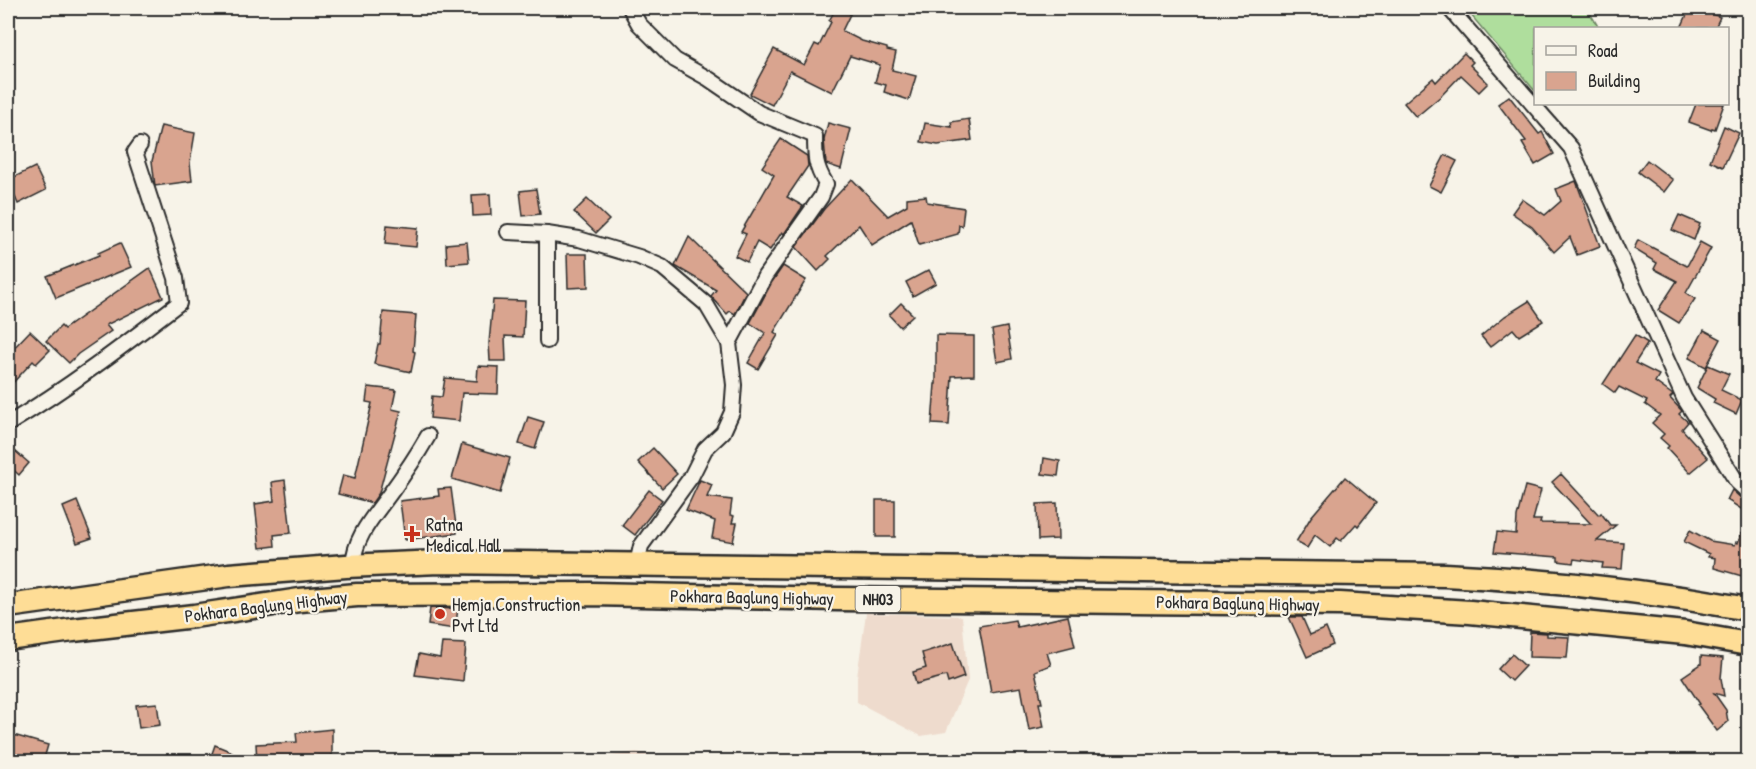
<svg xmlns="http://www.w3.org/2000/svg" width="1756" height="769" font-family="'Patrick Hand',sans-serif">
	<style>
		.built { fill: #eedbcd }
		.green { fill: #afde9d; stroke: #6d8464; stroke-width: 1.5 }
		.building { fill: #d9a48f; stroke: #2b2b2b; stroke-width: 1.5 }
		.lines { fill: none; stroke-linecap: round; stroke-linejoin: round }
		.minor-casing { stroke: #2b2b2b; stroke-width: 18 }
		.trunk-casing { stroke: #2b2b2b; stroke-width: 27 }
		.minor { stroke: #f7f3e8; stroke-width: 14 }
		.trunk { stroke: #fedd96; stroke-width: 22 }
		.poi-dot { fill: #c8321e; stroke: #f7f3e8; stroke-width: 2 }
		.labels { text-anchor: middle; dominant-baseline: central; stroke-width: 4.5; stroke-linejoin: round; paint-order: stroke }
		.shield { fill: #f7f3e8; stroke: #686764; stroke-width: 1.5 }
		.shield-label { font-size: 16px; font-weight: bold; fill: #2b2b2b }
		.poi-label { font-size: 18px; fill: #2b2b2b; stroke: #f7f3e8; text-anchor: start }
		.street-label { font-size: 18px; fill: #2b2b2b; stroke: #f7f3e8 }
	</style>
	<rect width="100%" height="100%" fill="#f7f3e8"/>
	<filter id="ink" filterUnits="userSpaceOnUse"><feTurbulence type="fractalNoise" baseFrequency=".0167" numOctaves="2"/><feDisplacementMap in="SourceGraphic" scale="12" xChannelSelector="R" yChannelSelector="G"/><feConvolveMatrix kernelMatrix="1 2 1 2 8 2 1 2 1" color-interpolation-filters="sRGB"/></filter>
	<g filter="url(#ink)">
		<!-- built -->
		<g class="built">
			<polygon points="866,613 962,616 968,680 946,732 921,736 857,702 857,677"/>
			<polygon points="636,752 666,758 666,761 589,761 588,760"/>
		</g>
		<!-- green -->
		<polygon class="green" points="1465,8 1587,8 1599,28 1536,28 1535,91"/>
		<!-- building -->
		<g class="building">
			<polygon points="836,8 853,8 842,31 862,41 887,48 887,50 896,52 892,70 916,76 909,100 884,92 886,85 875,82 880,65 850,56 832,92 790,71 772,105 750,94 774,49 804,65 815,44 819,46 831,22 829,21"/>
			<polygon points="1690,8 1696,8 1720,17 1715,28 1681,28"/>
			<polygon points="1464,53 1473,62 1470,65 1488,83 1479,92 1461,75 1441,96 1416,117 1404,103 1433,78 1436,82"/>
			<polygon points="1509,96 1539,134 1542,132 1554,154 1535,165 1522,143 1526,141 1498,104"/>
			<polygon points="1696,104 1724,104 1715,129 1712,128 1711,130 1689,122"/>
			<polygon points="969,119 972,140 938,145 921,142 925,123 952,127 951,122"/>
			<polygon points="828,123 851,129 841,169 826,164 824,140"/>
			<polygon points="161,126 195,133 190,163 192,181 155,186 152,161"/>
			<polygon points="1724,126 1739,133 1723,167 1710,161"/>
			<polygon points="781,139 807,156 808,166 787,197 803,206 784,234 782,232 770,250 757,242 747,262 735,256 746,234 741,232 774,175 762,167"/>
			<polygon points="1445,155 1457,161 1441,192 1429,186"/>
			<polygon points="1647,160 1673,180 1664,192 1638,172"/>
			<polygon points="35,167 46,190 18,204 8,180"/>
			<polygon points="852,179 888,216 907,205 907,198 926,196 927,202 964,208 962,226 959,225 958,234 919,245 911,220 872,245 859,225 827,256 830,259 818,271 796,247 824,209"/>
			<polygon points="1576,181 1600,246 1577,255 1570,237 1554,252 1532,227 1512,213 1522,199 1545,215 1561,201 1556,189"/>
			<polygon points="536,189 540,214 523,216 520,191"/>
			<polygon points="490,194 491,215 473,216 472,195"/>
			<polygon points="587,199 609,220 596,233 574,212"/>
			<polygon points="1679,215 1700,224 1694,240 1672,230"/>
			<polygon points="387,225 418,228 416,247 385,244"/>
			<polygon points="689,237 746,292 735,314 730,311 727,314 711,296 716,290 675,266"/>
			<polygon points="1638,240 1687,266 1700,242 1711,248 1686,293 1695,299 1679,323 1658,310 1677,281 1654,269 1657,263 1634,249"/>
			<polygon points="467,242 469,262 447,264 446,244"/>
			<polygon points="120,243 131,267 56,298 47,276 99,255 98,253"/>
			<polygon points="567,254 587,254 588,287 568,288"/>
			<polygon points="783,266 806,280 774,332 778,335 758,369 748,363 765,333 750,323 772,282"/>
			<polygon points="150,268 163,297 106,325 111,331 78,354 69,363 46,341 61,326 64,329"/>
			<polygon points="929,270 936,283 913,296 906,282"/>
			<polygon points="493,300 525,301 523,337 505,336 506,361 490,361 489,343"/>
			<polygon points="1529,301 1543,321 1519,336 1513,329 1490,347 1481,336 1505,316"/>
			<polygon points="901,303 913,315 900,327 889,315"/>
			<polygon points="383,312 416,315 413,351 415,352 411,372 374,364 378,344 380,344"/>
			<polygon points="1007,327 1012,359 997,362 992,330"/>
			<polygon points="1704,330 1721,339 1706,367 1689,358"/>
			<polygon points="30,331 50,350 36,364 33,361 8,388 8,354"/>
			<polygon points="936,335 974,336 974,375 952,376 949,425 932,424 935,384 936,384"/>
			<polygon points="1635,335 1648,343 1635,363 1659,375 1655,382 1673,395 1670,398 1682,411 1679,414 1688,422 1682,429 1708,458 1690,473 1667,448 1669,446 1660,438 1664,434 1652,423 1660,415 1645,404 1647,401 1619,387 1615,393 1603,384"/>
			<polygon points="1708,365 1729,374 1721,390 1742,400 1736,414 1713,403 1715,399 1697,388"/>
			<polygon points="478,366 499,367 498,394 462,393 459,421 430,418 432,396 442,397 445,378 477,381"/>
			<polygon points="368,387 396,390 392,409 401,411 379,493 372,503 338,494 343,475 355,478 372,403 366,402"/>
			<polygon points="528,417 544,422 535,449 519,444"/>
			<polygon points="462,444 510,458 500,493 452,479"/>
			<polygon points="8,445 29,463 19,475 8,465"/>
			<polygon points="653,448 677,474 662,488 638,462"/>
			<polygon points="1044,458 1060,461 1058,476 1042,474"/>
			<polygon points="1561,474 1599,515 1601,513 1610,525 1616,525 1597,541 1624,543 1622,569 1602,568 1603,563 1574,559 1573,563 1558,561 1558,557 1494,552 1497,532 1516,534 1517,517 1525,486 1541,490 1533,520 1541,520 1540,523 1591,524 1552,482"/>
			<polygon points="1345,477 1376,503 1358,526 1356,524 1341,541 1337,538 1330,547 1315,535 1307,548 1296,542 1311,517"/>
			<polygon points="285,480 291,533 274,535 275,546 260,548 255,504 274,501 272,482"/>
			<polygon points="700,480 712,485 707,497 732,500 730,515 734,516 732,523 737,523 733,542 712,538 715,521 686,510"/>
			<polygon points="451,488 457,533 405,540 400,501 439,496 438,489"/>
			<polygon points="649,490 662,500 635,535 622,525"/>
			<polygon points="1732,490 1742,499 1749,501 1749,514 1727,500"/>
			<rect x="876" y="500" width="19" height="37"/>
			<polygon points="77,501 92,538 77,543 63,507"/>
			<polygon points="1057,503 1058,539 1038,540 1037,504"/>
			<polygon points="1746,519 1749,520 1749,578 1714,568 1715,558 1708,557 1709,554 1684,542 1690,530 1710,541 1735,545 1736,542 1738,543"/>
			<polygon points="430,608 458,609 455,629 428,625"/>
			<polygon points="1068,616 1075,646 1047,653 1051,665 1035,671 1042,703 1039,703 1044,727 1029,730 1021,687 991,692 979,626 1015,620 1017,627"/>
			<polygon points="1289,617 1302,617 1310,635 1326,628 1333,645 1307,657"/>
			<polygon points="1530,632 1547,633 1547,636 1569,637 1567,658 1529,657"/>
			<polygon points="442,643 466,644 463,681 415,675 419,654 440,658"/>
			<polygon points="953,643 964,677 948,683 946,676 916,684 913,672 926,668 922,653"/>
			<polygon points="1512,654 1525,666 1511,681 1498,669"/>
			<polygon points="1701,656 1723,658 1721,678 1724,696 1714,693 1726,710 1728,722 1717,731 1698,705 1700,704 1682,677 1701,664"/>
			<polygon points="157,703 160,725 139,728 136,705"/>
			<polygon points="332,729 332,756 319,756 319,762 257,762 256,744 297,742 296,733"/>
			<polygon points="10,734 48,745 43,762 8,762 8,741"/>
			<polygon points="215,745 232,752 228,762 209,762"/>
		</g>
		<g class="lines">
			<defs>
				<g id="minor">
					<path d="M630 8 639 24 675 60 709 79 759 113 815 136C815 157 815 166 826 184L821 197 765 276 729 343 734 385 732 412 723 432 705 449 691 477 641 546 637 564"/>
					<polyline points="1449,8 1571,148 1684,398 1737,482 1748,492"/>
					<polyline points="508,232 547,234 579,239 639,257 662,267 706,304 729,343"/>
					<polyline points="547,234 547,341"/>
					<path d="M8 424C68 388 123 346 179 303L176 278 135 152 140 145"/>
					<path d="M353 565C354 538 373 517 389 495 403 476 416 457 428 436"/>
				</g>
				<g id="trunk">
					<path d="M8 606 229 575 346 566 439 562 1445 575C1547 580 1648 591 1748 609"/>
					<polyline points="8,639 73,630 194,616 300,600 357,595 592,594 837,599 1340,604 1470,612 1685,633 1748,644"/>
				</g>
			</defs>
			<!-- minor casing -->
			<use href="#minor" class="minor-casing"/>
			<!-- trunk casing -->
			<use href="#trunk" class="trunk-casing"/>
			<!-- minor -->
			<use href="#minor" class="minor"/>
			<!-- trunk -->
			<use href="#trunk" class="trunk"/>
		</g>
	</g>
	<!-- markers -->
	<g class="poi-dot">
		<path d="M409 525h6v6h6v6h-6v6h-6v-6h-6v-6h6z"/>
		<circle cx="440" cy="614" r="6"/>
	</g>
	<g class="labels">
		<!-- shield labels -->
		<rect class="shield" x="855.5" y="586" width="45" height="26" rx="4.5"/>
		<g class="shield-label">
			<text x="878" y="599">NH03</text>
		</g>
		<!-- poi labels -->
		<g class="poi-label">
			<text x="426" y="524">Ratna<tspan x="426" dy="21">Medical Hall</tspan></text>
			<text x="452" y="604">Hemja Construction<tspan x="452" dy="21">Pvt Ltd</tspan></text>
		</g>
		<!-- street labels -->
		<g class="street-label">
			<text transform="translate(752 597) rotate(1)">Pokhara Baglung Highway</text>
			<text transform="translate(1238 603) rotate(1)">Pokhara Baglung Highway</text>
			<text transform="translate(266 606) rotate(-7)">Pokhara Baglung Highway</text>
		</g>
	</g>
	<!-- margin -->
	<rect width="1756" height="769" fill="none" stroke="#f7f3e8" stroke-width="30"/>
	<rect x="15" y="15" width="1726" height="739" fill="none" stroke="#2b2b2b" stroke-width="2" filter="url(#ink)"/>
	<!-- legend -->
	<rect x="1534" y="27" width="195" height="78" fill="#f7f3e8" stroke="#a5a39c" stroke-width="1.5"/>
	<rect x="1546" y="46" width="30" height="9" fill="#f7f3e8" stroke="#a5a39c" stroke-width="1.5"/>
	<text x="1588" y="57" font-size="18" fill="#2b2b2b">Road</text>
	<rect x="1546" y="72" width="30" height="18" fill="#d9a48f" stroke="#a5a39c" stroke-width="1.5"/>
	<text x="1588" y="87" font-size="18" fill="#2b2b2b">Building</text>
</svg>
